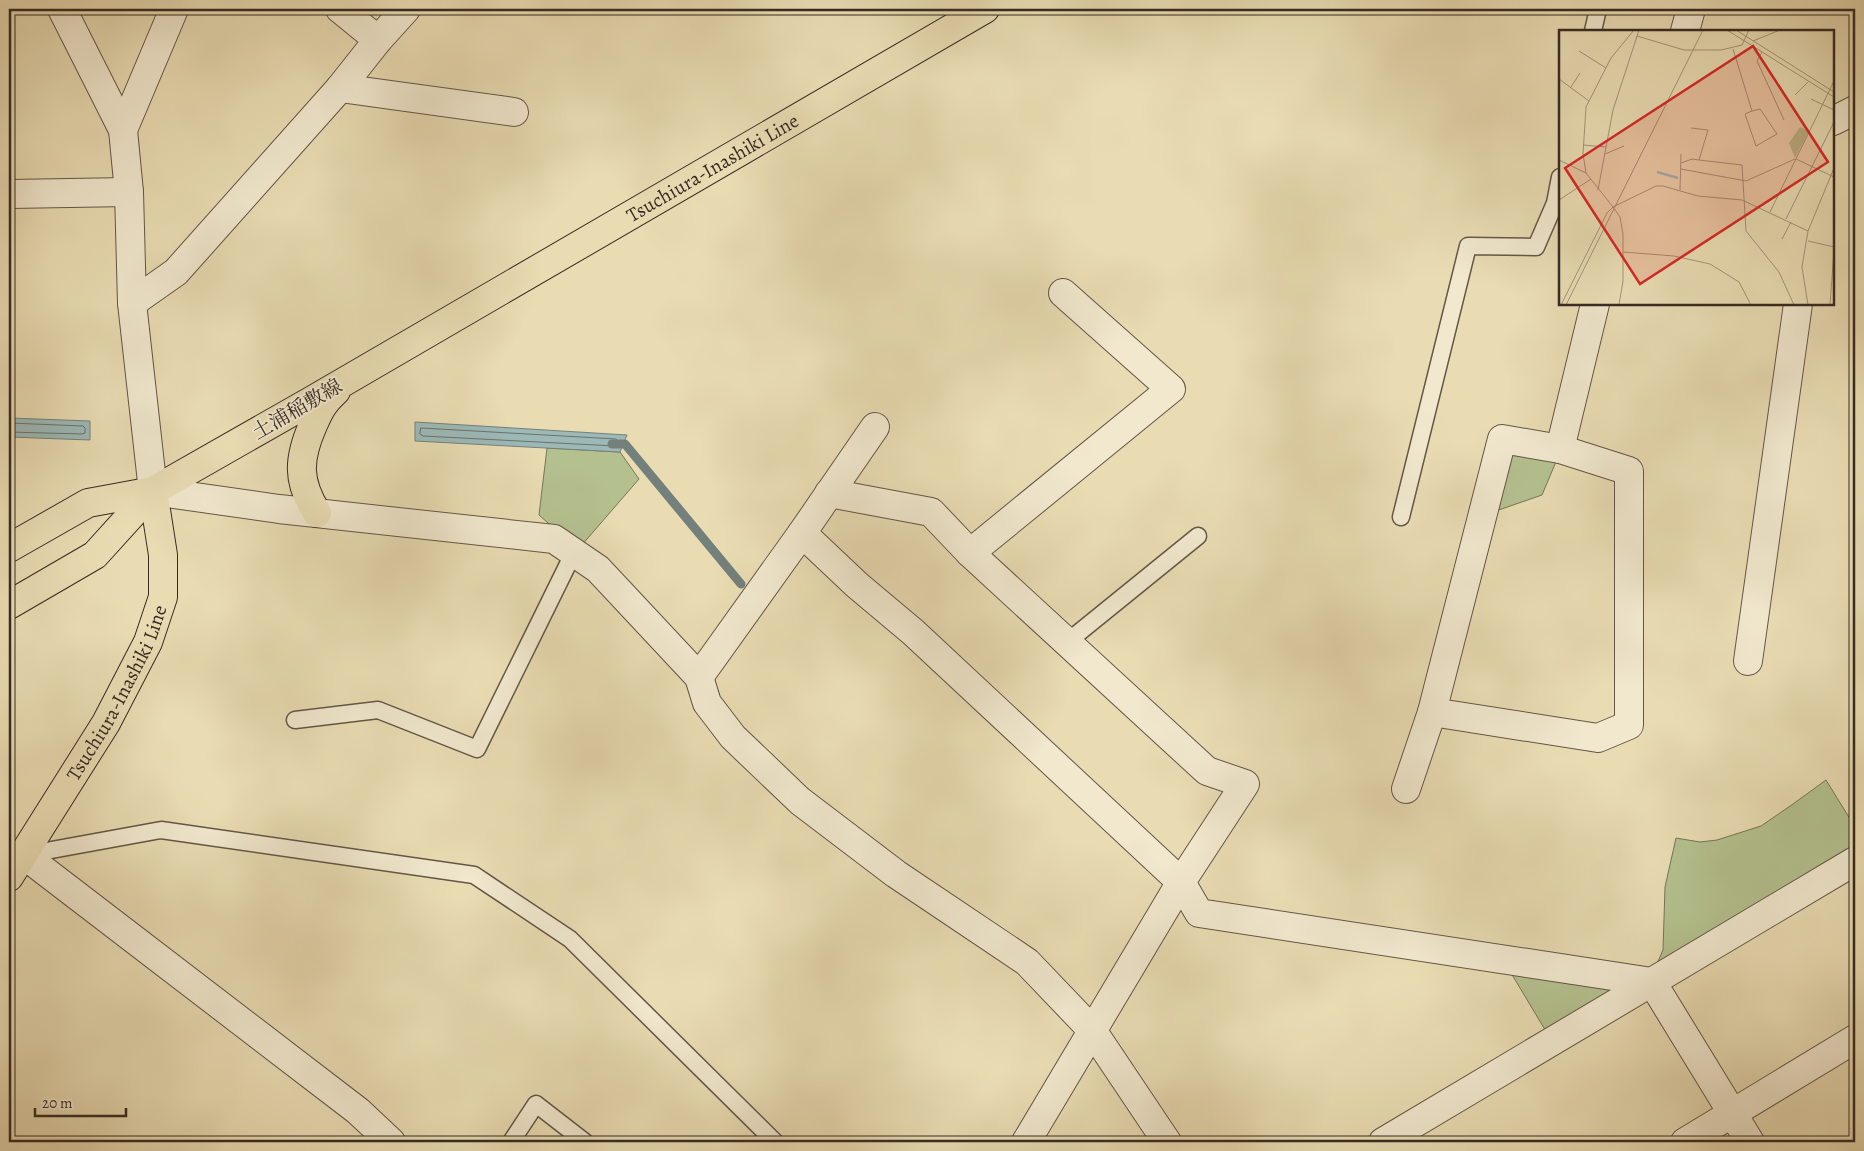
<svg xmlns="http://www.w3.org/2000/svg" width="1864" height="1151" font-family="Alegreya,'Noto Serif JP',serif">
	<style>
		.green { fill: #b4c18f; stroke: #767659 }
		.water { fill: #9cb9b7; stroke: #74807c }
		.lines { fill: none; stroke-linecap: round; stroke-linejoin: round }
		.shore { stroke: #6a726d; stroke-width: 1 }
		.stream { stroke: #74807c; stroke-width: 9 }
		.service-casing { stroke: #645647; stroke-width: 19 }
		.minor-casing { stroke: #645647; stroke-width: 30 }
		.primary-casing { stroke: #372a23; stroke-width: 30 }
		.service { stroke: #f1e8ce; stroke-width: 16 }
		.minor { stroke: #f1e8ce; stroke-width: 28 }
		.primary { stroke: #e9dcb3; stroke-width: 28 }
		.labels { text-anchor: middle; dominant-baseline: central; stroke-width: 4; stroke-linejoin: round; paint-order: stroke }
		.street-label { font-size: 20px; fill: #372a23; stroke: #f1e8ce }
		.inset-river { fill: none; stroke: #9cb9b7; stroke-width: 2.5 }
		.inset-road { fill: none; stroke: #a29579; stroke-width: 1 }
		.view { fill: #d62828; fill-opacity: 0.15; stroke: #d62828; stroke-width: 2.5 }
		.inset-edge { fill: none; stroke: #372a23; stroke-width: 2.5 }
	</style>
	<rect width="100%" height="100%" fill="#e9dcb3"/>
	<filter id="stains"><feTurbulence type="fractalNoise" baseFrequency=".004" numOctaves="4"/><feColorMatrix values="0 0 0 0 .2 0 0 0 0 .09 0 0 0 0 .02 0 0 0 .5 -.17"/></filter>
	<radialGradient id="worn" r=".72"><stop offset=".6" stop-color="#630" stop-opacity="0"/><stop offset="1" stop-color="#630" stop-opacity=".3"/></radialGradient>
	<!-- green -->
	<g class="green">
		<polygon points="547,448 620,452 639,479 581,546 557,531 539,515"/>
		<polygon points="1507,450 1558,457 1542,495 1490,513"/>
		<polygon points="1826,780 1855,827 1855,855 1653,973 1663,950 1665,887 1676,838 1700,842 1717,840 1761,826 1793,804"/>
		<polygon points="1505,963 1639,984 1550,1038"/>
	</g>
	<!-- water -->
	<g class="water">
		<polygon points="9,418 90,421 90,440 9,437"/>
		<polygon points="415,422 627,435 620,452 415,441"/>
	</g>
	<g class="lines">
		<!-- shore -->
		<g class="shore">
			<polyline points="9,423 83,426 85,428 85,433 82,434 9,432"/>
			<polygon points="421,428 616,439 619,442 615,446 423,436 420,434"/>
		</g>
		<!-- stream -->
		<polyline class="stream" points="612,444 625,444 741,584"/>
		<defs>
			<g id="service">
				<polyline points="1593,31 1598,9"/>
				<polyline points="1401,517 1468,246 1536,247 1555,203 1560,177"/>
				<polyline points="1066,643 1198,536"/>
				<polyline points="295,720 378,710 477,749 574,552"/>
				<polyline points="24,855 161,830 474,875 570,939 775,1142"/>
				<polyline points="511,1142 536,1104 585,1142"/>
			</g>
			<g id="minor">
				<polyline points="62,9 123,130 129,192 132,303 153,491 279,509 554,539 598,569 699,677 707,703 733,737 800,801 896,874 1027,962 1092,1030 1167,1142"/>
				<polyline points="340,9 378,40"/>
				<polyline points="1685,31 1691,9"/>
				<polyline points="340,88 514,112"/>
				<polyline points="1833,121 1855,110"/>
				<polyline points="123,130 174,9"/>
				<polyline points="9,194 129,192"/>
				<polyline points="132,303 176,272 340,88 378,40 406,9"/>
				<polygon points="1502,439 1560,449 1629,471 1629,725 1598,738 1432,712"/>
				<polyline points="1560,449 1595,304"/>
				<polyline points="829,493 931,512 970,553"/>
				<polyline points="802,533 857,585 913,632 1181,882 1199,913 1652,982"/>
				<polyline points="1748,661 1798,304"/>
				<polyline points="699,677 802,533 875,427"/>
				<polyline points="1406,789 1432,712"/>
				<polyline points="24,855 358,1111 391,1142"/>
				<polyline points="1652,982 1750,1142"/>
				<polyline points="1026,1142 1181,882 1245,784 1207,771 970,553 1171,389 1063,293"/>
				<polyline points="1383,1142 1855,861"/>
				<polyline points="1685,1142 1855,1039"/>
			</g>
			<g id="primary">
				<path d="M317 513C297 481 298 459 313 425 320 409 323 403 336 391"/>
				<polyline points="9,548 88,503 153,491"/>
				<path id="s1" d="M9 605 95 555 153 491 311 401 985 9"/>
				<path id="s2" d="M9 877 106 723 148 642 163 597V555L153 491"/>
			</g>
		</defs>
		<!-- service casing -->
		<use href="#service" class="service-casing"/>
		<!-- minor casing -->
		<use href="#minor" class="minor-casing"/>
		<!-- primary casing -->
		<use href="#primary" class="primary-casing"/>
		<!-- service -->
		<use href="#service" class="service"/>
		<!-- minor -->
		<use href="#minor" class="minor"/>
		<!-- primary -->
		<use href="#primary" class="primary"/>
	</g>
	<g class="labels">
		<!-- street labels -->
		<g class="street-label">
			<text stroke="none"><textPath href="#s1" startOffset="832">Tsuchiura-Inashiki Line</textPath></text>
			<text transform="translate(297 409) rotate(-30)">土浦稲敷線</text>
			<text stroke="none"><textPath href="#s2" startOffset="214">Tsuchiura-Inashiki Line</textPath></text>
		</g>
	</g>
	<!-- overview -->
	<g transform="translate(1559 30)">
		<rect width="275" height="275" fill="#e9dcb3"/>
		<path d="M241 97 250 101 236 128 230 113Z" fill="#b4c18f"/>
		<path class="inset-river" d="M98 142 119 148"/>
		<path class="inset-road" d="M168 0 275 67M177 0 275 62M78 6 125 20H162L183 15 190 0M194 11 221 0M174 19 193 81 201 79 218 104 197 116 186 84 193 81M20 21 47 38M203 22 198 31 225 90M0 49 30 71M12 57 21 43M236 65 249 52M252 69 275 80M132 98 149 100 140 130 183 135 187 201 220 242 235 275M24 115 47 117M46 124 65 116M237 129 275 147M0 130 27 143 54 177 97 156H104L139 166 183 170 249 201 243 237 249 275M122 133 133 129 140 130M122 139 187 151 236 129M27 143 24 124 27 77 52 28 75 0M39 160 54 80 80 0M121 160 122 124M0 170 32 149M54 177 61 187 64 204V251L60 275M211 182 275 51M227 189 275 92M249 201 275 138M223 209 232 192M249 211 275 217M64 222 115 226 151 234 180 252 192 275M2 275 48 183 54 177M7 275 144 0M271 275 275 220"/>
		<path class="view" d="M194 16 269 132 81 254 6 138Z"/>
		<rect width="275" height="275" class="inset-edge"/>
	</g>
	<!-- margin -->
	<rect width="1864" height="1151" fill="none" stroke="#e9dcb3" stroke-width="30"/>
	<rect x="10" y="10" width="1844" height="1131" fill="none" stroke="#372a23" stroke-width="2.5"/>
	<rect x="15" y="15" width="1834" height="1121" fill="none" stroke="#372a23"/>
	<!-- scale -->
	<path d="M35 1108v8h91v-8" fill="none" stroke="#372a23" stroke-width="2.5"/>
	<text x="42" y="1108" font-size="15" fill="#372a23" stroke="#f1e8ce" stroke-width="4" paint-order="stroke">20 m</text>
	<rect width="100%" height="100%" filter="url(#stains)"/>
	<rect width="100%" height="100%" fill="url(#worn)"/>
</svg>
